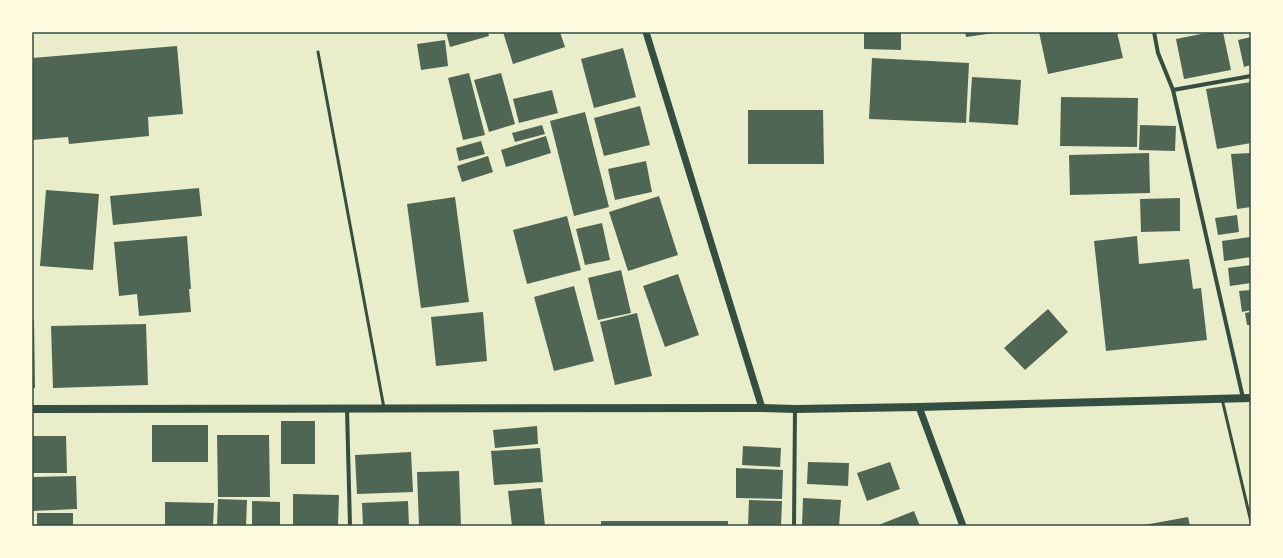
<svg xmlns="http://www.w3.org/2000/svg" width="1283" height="558" font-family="'Open Sans',sans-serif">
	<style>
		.building { fill: #4f6655 }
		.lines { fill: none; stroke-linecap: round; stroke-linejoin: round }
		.service { stroke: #344e41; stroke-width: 3 }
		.minor { stroke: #344e41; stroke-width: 4 }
		.tertiary { stroke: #344e41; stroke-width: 7 }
		.secondary { stroke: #344e41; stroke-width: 8 }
		.neatline { fill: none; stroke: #344e41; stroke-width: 1.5 }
	</style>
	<rect width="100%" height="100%" fill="#e9edc9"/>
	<!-- building -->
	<g class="building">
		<polygon points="446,32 488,32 489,36 450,47"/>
		<polygon points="503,32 560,32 565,47 513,64"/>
		<polygon points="864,32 901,32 901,50 864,49"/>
		<polygon points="965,32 994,32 994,33 966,37"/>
		<polygon points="1039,32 1117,32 1123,58 1048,74"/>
		<polygon points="1211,32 1223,32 1231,70 1184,79 1176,39"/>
		<polygon points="1251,37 1251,65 1244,67 1238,40"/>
		<polygon points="445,40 448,66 421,70 417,44"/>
		<polygon points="177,46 183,114 148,117 149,136 69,144 68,137 32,140 32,58"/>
		<polygon points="623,48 636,97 594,108 581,59"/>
		<polygon points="872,58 969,63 966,123 869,119"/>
		<polygon points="469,73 485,135 463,140 448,78"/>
		<polygon points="501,73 515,124 489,132 474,80"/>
		<polygon points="972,77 1021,80 1018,125 969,122"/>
		<polygon points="1251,82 1251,143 1217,149 1206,89"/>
		<polygon points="552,90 558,113 519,123 513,99"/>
		<polygon points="1061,97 1138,98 1137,147 1060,146"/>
		<polygon points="640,106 650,145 604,156 594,118"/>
		<polygon points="748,110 823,110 824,164 748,164"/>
		<polygon points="585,112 609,207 574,216 550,121"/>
		<polygon points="542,125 545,134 515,142 512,133"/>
		<polygon points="1140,125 1176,126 1175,151 1139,150"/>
		<polygon points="546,136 551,153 506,167 501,150"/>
		<polygon points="481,141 485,154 459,161 456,148"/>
		<polygon points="1149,153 1150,193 1070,195 1069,155"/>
		<polygon points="1251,153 1251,207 1237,209 1231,154"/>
		<polygon points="488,156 493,172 462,182 457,166"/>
		<polygon points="646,161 652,192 615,200 608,169"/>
		<polygon points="199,188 202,216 113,225 110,196"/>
		<polygon points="46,190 99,194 93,270 40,266"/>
		<polygon points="659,196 678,255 628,271 609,212"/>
		<polygon points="455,197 469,302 421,308 407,204"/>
		<polygon points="1180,198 1180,231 1141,232 1140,199"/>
		<polygon points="1237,215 1239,232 1218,235 1215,218"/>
		<polygon points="567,216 581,270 527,284 513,230"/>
		<polygon points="602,223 610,260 585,265 576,229"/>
		<polygon points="187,236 191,289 189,289 191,312 139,316 137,294 119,296 114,242"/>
		<polygon points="1137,236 1139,264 1189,259 1193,289 1201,288 1207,340 1106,351 1094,241"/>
		<polygon points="1250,237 1251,257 1224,261 1222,241"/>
		<polygon points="1251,265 1251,283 1230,286 1228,268"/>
		<polygon points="621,270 631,313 598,320 588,278"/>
		<polygon points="678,274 699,335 665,347 643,286"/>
		<polygon points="574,286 594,361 554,371 534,297"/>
		<polygon points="1251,290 1251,310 1242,312 1239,291"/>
		<polygon points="1048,309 1068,332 1025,370 1004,348"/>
		<polygon points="483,312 487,361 436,366 431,317"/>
		<polygon points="1251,312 1251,325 1247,325 1245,313"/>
		<polygon points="637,313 652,376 615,385 600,322"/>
		<polygon points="32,320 34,320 35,388 32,388"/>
		<polygon points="146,324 148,385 53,388 51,326"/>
		<rect x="281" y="421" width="34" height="43"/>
		<rect x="152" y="425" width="56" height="37"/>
		<polygon points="537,426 538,444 495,448 493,430"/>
		<polygon points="217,435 269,435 270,497 218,497"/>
		<polygon points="32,436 66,436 67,473 32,473"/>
		<polygon points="743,446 781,448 780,467 742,465"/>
		<polygon points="540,448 543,482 494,485 491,451"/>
		<polygon points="411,452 413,492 357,494 355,455"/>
		<polygon points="808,462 849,463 848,486 807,484"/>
		<polygon points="890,462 900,489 867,501 857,473"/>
		<polygon points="736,468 783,470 782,499 736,498"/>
		<polygon points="459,471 461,526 419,526 417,472"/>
		<polygon points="76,476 77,509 32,511 32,477"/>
		<polygon points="541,488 545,526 512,526 508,491"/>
		<polygon points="293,494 339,495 338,526 293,526"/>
		<polygon points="803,498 841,500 839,526 802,526"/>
		<polygon points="218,499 247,500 246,526 217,526"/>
		<polygon points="749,500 782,501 781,526 748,526"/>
		<polygon points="252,501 280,502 280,526 252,526"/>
		<polygon points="408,501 409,526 363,526 362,503"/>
		<polygon points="165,502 214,503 213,526 165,526"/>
		<polygon points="914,511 920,526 876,526"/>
		<rect x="37" y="513" width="36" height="13"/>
		<polygon points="1188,517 1190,526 1144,526 1144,525"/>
		<rect x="601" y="521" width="127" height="5"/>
	</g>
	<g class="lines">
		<!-- service -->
		<g class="service">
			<polyline points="318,52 384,408"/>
			<polyline points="1222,399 1251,522"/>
		</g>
		<!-- minor -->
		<g class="minor">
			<polyline points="1154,32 1158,53 1173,90 1243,398"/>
			<polyline points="1173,90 1251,76"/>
			<polyline points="347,409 350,526"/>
			<polyline points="794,526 795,409"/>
		</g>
		<!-- tertiary -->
		<g class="tertiary">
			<polyline points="646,32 762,408"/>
			<polyline points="919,407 963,526"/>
		</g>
		<!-- secondary -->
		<polyline class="secondary" points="32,409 762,408 795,409 919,407 1251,398"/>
	</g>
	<!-- border -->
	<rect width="1283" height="558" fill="none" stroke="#fefae0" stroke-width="66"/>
	<rect x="33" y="33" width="1217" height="492" class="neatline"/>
</svg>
